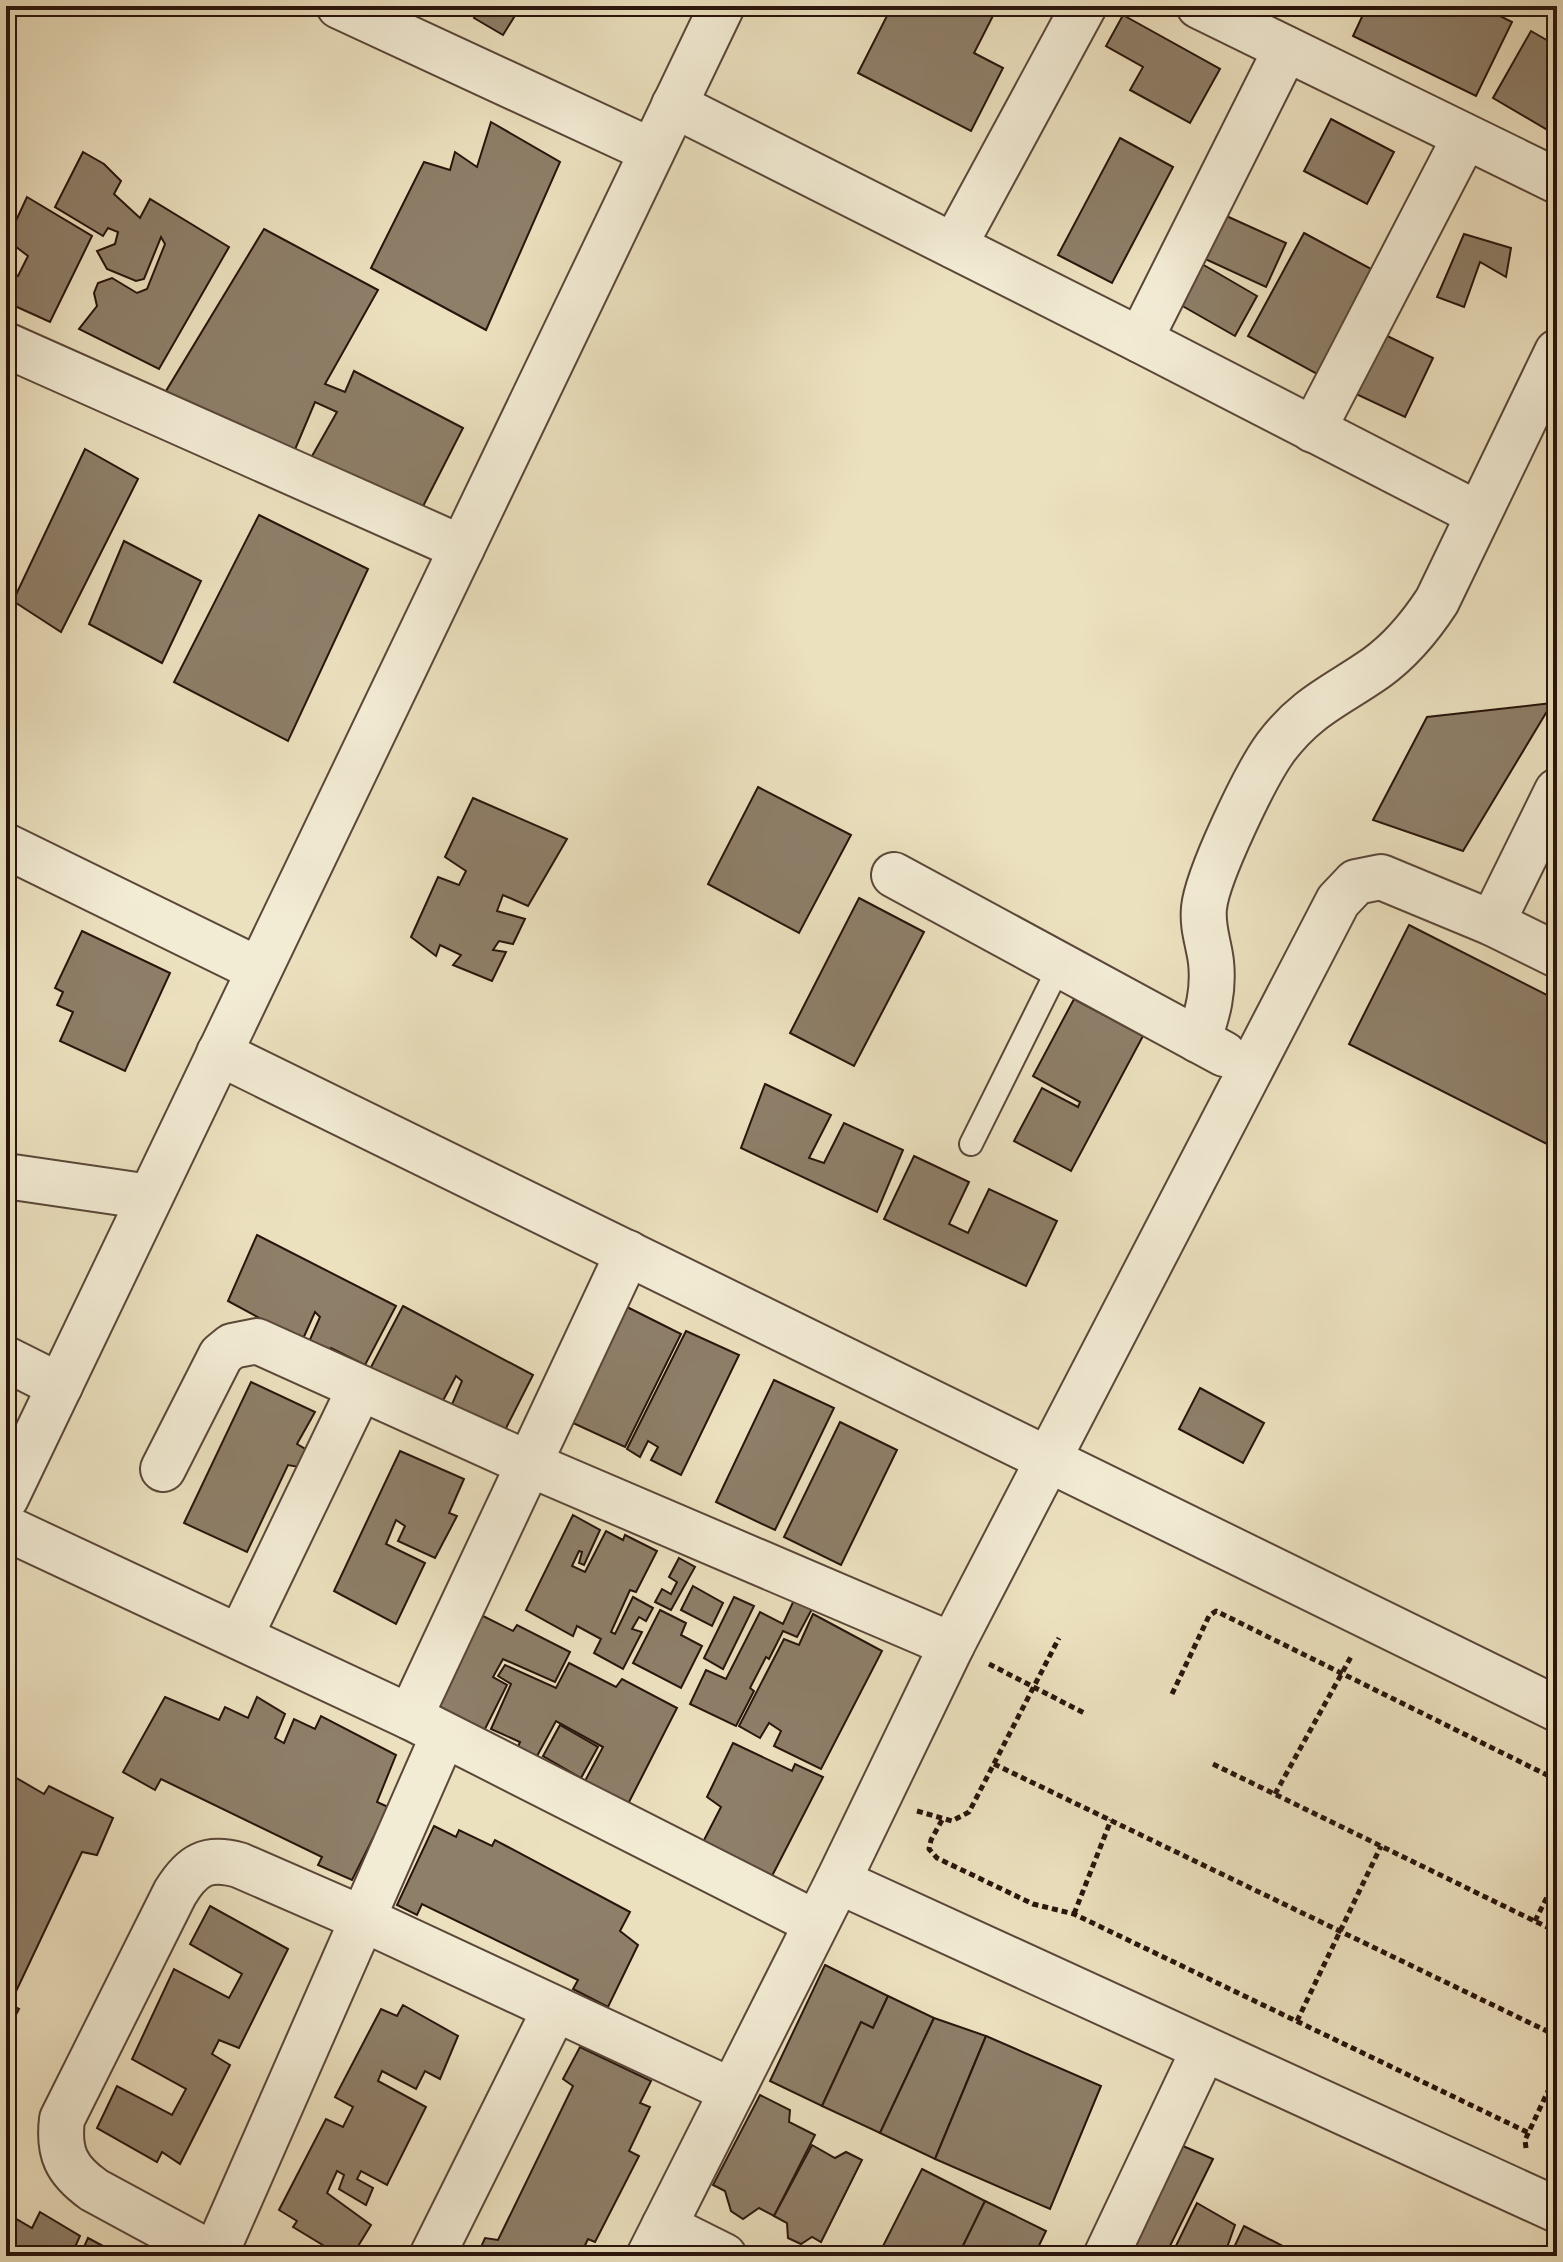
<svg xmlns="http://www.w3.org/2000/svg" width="1563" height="2262" font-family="'IM FELL Double Pica',serif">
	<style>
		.building { fill: #8e7f69; stroke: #29140c; stroke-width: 2 }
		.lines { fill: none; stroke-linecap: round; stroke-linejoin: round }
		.service-casing { stroke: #5a4739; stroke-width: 26 }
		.minor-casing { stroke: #5a4739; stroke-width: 48 }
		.path { stroke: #29140c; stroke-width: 5; stroke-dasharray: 6 4; stroke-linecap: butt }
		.service { stroke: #f3ecd5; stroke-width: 22 }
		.minor { stroke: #f3ecd5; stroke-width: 44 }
	</style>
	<rect width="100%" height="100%" fill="#ece1bf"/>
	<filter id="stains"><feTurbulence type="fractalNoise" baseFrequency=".0025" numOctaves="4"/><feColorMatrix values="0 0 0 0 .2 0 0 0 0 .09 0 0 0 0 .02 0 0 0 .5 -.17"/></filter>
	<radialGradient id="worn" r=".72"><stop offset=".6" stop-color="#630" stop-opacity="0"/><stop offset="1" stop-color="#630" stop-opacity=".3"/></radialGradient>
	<!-- building -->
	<g class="building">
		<polygon points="481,6 521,6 503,35 474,18"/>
		<polygon points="892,6 998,6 974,53 1003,68 971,131 858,73"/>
		<polygon points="1367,6 1480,6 1512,22 1476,96 1353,36"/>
		<polygon points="1542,6 1557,6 1557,15"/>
		<polygon points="1123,15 1220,69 1190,123 1130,90 1143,67 1106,46"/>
		<polygon points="1531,31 1557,46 1556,135 1493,98"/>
		<polygon points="1331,119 1394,152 1367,204 1304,171"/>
		<polygon points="491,122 560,162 486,330 371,268 424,162 450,170 455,152 477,167"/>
		<polygon points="1120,138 1173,167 1112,283 1058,255"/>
		<polygon points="83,152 104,164 121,181 114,194 140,218 150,199 229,247 159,369 79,329 97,306 94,293 98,283 112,278 137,293 147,289 165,244 161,237 144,279 136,281 107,269 97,251 115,244 118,232 108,228 103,236 55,207"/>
		<polygon points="27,197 92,236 50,322 6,302 6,271 18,276 28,256 7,240"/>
		<polygon points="1222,214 1286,243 1266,287 1203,258"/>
		<polygon points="264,229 378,290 325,384 345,392 354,371 463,428 416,520 303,472 337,412 315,402 288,466 163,396"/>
		<polygon points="1304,233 1373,270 1317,374 1248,336"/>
		<polygon points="1464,234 1511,248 1506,277 1480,262 1464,307 1437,297"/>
		<polygon points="1202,264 1257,296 1235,336 1179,304"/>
		<polygon points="1381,333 1433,358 1405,417 1354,393"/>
		<polygon points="85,449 138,479 61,632 13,601"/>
		<polygon points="259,515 368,569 288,741 174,682"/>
		<polygon points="124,541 201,581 162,663 89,624"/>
		<polygon points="6,631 16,636 6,656"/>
		<polygon points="1552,703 1463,851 1373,820 1427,717"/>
		<polygon points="758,787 851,835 799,933 708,884"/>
		<polygon points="473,798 567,839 528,906 503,895 497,911 525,919 513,944 499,941 493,950 506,952 492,981 453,965 461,955 440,945 436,956 411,937 438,877 459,885 466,871 445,857"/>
		<polygon points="859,898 924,932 854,1066 790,1033"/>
		<polygon points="1409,925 1557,1000 1557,1149 1349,1044"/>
		<polygon points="82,931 170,973 125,1071 60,1041 73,1012 57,1005 63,992 55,988"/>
		<polygon points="1074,999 1143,1036 1071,1171 1014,1141 1042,1088 1078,1107 1080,1102 1033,1076"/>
		<polygon points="765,1084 831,1115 809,1158 824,1163 844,1123 903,1150 877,1212 741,1148"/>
		<polygon points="914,1156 969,1182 949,1224 968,1233 989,1189 1057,1221 1026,1286 884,1219"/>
		<polygon points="257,1235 396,1306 365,1365 331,1348 326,1355 308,1344 320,1317 315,1312 302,1341 228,1301"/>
		<polygon points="403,1306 533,1375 503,1434 450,1409 462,1381 456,1376 439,1408 370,1369"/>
		<polygon points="627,1307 681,1334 625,1447 573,1423"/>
		<polygon points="686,1331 739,1355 681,1475 651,1460 658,1447 648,1441 640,1457 627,1449"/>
		<polygon points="774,1380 834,1408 775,1530 716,1502"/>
		<polygon points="251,1382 315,1412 297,1444 307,1450 299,1467 288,1465 247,1552 184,1523"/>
		<polygon points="1200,1388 1264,1423 1243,1463 1179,1429"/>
		<polygon points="840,1422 897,1450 841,1565 784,1537"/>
		<polygon points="400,1451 464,1479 449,1513 457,1516 435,1558 398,1541 405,1526 396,1520 386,1544 425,1563 396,1624 334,1591"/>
		<polygon points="573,1515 600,1530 584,1565 579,1563 582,1552 579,1551 572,1566 585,1572 606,1531 623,1540 625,1535 657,1551 636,1592 630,1590 611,1632 615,1634 633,1597 653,1608 646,1621 639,1617 632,1629 642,1632 623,1669 594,1653 601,1639 577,1626 573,1636 526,1610"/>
		<polygon points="679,1558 695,1567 671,1610 655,1602 662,1589 671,1594 677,1582 669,1577"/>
		<polygon points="693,1586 723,1603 712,1626 681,1610"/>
		<polygon points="734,1597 754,1606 723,1669 704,1658"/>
		<polygon points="794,1600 812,1609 797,1637 783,1631 769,1659 766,1657 750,1688 754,1691 736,1726 690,1704 706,1670 726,1679 760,1612 783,1624"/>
		<polygon points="660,1610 686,1623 681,1635 702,1646 681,1688 633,1663"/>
		<polygon points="813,1614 882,1651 821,1769 774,1746 781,1731 769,1723 760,1738 739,1726 784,1639 799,1645"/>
		<polygon points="481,1615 513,1631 517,1625 570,1652 555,1682 503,1659 493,1677 507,1685 484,1731 438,1709"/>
		<polygon points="569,1663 616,1687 622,1679 677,1708 628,1804 585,1781 603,1747 556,1721 536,1758 517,1749 520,1742 491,1729 511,1684 498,1676 505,1665 556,1688"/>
		<polygon points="165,1697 219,1720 225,1707 248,1718 257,1697 285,1714 275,1738 284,1743 294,1719 315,1729 321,1716 396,1755 377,1802 397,1811 390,1824 382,1820 352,1880 318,1865 322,1857 161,1779 155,1790 123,1772"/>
		<polygon points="560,1725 598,1747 581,1778 543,1756"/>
		<polygon points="733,1743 792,1771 795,1764 823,1777 772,1876 703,1842 721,1807 707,1797"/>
		<polygon points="6,1772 44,1794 49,1786 113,1818 97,1855 82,1852 10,2004 19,2009 6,2034 6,1919 16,1898 6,1891 6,1824 13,1809 6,1805"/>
		<polygon points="434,1826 456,1837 459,1830 492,1846 495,1840 630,1912 620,1931 638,1945 608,2007 573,1989 578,1980 422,1904 417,1915 397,1905"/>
		<polygon points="210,1906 288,1949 239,2048 219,2040 212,2054 230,2065 180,2164 162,2152 157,2162 97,2128 117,2086 172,2115 186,2089 132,2059 174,1969 229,1998 242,1974 190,1944"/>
		<polygon points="825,1965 888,1996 873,2028 861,2022 822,2106 770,2081"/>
		<polygon points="888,1996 934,2018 880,2133 822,2106 861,2022 873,2028"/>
		<polygon points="403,2005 458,2036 440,2079 425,2071 416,2089 382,2071 378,2081 426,2107 387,2185 361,2171 357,2179 373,2188 366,2205 339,2189 344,2175 337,2171 327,2193 371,2225 352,2256 341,2256 293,2227 297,2221 279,2210 326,2119 343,2127 353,2107 335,2097 381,2009 397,2016"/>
		<polygon points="934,2018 986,2036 935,2159 880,2133"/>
		<polygon points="986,2036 1101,2086 1050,2209 935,2159"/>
		<polygon points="580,2047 651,2081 640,2103 650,2107 629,2151 639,2156 595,2242 588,2239 580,2256 545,2256 540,2253 539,2256 477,2256 485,2238 498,2240 573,2086 563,2079"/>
		<polygon points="760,2095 790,2110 789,2122 815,2135 774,2216 759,2208 743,2219 731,2211 725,2191 713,2185"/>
		<polygon points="812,2145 835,2158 846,2152 862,2160 821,2242 812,2237 801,2244 788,2238 787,2223 774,2216"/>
		<polygon points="1183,2146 1213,2159 1165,2256 1128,2256"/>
		<polygon points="922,2169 985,2201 958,2256 878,2256"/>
		<polygon points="985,2201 1046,2231 1034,2256 958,2256"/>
		<polygon points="1197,2203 1235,2225 1224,2256 1171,2256"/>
		<polygon points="40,2212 80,2236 71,2256 6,2256 6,2213 32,2228"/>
		<polygon points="1244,2226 1298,2254 1297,2256 1230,2256"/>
		<polygon points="88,2238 118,2254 117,2256 80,2256"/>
	</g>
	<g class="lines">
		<defs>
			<polyline id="service" points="971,1144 1060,965"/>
			<g id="minor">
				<polyline points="339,6 652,151"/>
				<polyline points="1199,6 1557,181"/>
				<polyline points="674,105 1140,340 1478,514"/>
				<polyline points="954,246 1084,6"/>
				<polyline points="1140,340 1286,49"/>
				<polyline points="6,345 462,548"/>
				<polyline points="1313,430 1465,137"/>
				<polyline points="6,846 259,970"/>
				<polyline points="894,875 1224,1054"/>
				<polyline points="1492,923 1557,791"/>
				<path d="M1198 1040C1208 1014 1214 990 1211 962 1209 944 1202 928 1204 908 1207 876 1256 774 1276 747 1307 706 1336 696 1376 668 1401 650 1420 627 1437 601L1557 352"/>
				<polyline points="219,1053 1557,1709"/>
				<polyline points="6,1176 150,1197"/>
				<polyline points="6,1359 60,1386"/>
				<polyline points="163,1469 221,1355 232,1346 257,1341 529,1464 952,1645"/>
				<polyline points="6,1498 722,6"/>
				<polyline points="6,1528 410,1717 816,1923"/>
				<polyline points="240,1637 360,1388"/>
				<polyline points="410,1717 628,1253"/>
				<polyline points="838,1881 1557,2210"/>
				<polyline points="664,2226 724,2256"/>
				<polyline points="215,2255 443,1736"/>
				<path d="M216 2256 94 2190C66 2170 58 2153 62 2119L175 1893C192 1865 207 1856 239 1865L363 1919 732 2091"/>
				<polyline points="432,2256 555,2009"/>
				<polyline points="649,2256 838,1881 952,1645 1338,901 1356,882 1381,877 1492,923 1557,955"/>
				<polyline points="1106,2256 1204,2049"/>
			</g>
		</defs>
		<!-- service casing -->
		<use href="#service" class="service-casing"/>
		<!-- minor casing -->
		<use href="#minor" class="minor-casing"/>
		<!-- path -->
		<g class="path">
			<polyline points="989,1664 1084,1713"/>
			<polyline points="1172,1694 1209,1616 1216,1611 1557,1780"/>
			<polyline points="994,1764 1557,2036"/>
			<polyline points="1213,1764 1557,1932"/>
			<polyline points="1275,1794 1352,1655"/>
			<polyline points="917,1811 952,1821 969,1812 1059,1638"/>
			<polyline points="942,1820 931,1840 929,1849 937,1858 1033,1904 1074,1914 1529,2133"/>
			<polyline points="1074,1914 1111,1820"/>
			<polyline points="1535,1921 1557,1877"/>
			<polyline points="1297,2021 1381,1846"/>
			<polyline points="1526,2148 1525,2140 1557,2072"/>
		</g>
		<!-- service -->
		<use href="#service" class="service"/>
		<!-- minor -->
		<use href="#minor" class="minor"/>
	</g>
	<!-- margin -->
	<rect width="1563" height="2262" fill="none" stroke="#ece1bf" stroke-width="32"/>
	<rect x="8" y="8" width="1547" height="2246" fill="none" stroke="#29140c" stroke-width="4"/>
	<rect x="16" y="16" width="1531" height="2230" fill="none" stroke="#29140c" stroke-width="2"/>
	<rect width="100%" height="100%" filter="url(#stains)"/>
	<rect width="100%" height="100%" fill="url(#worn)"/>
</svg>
